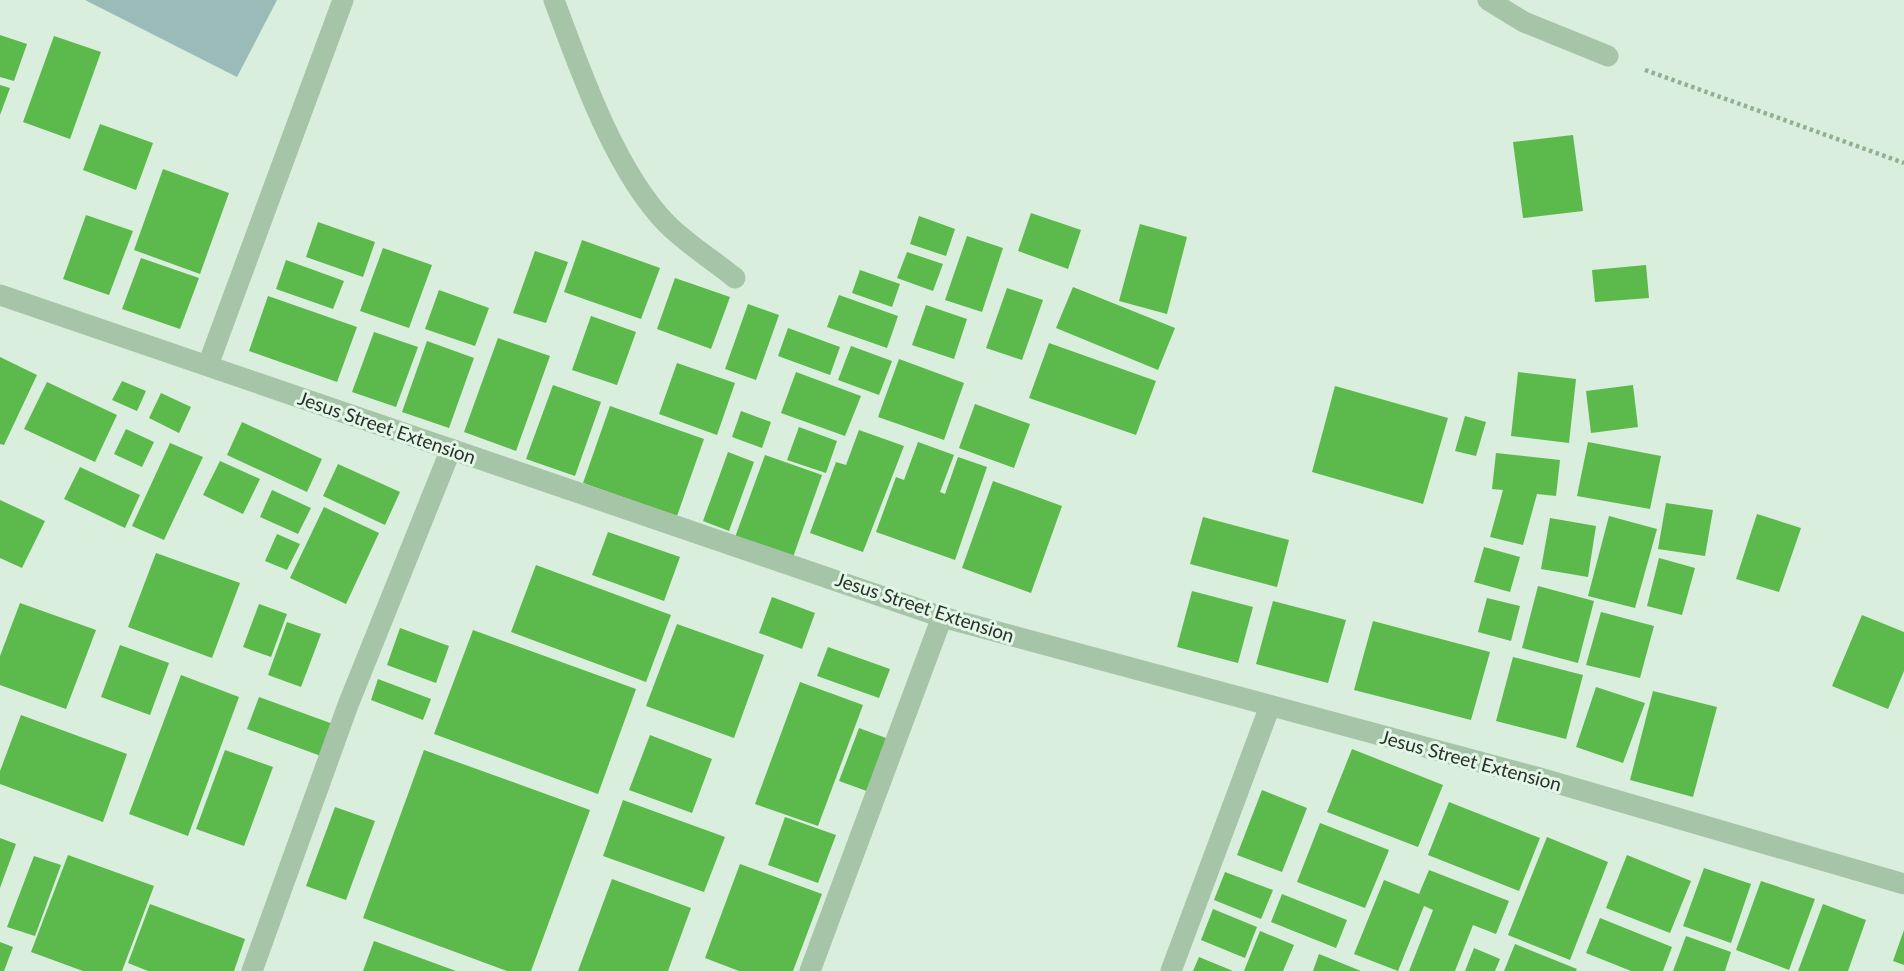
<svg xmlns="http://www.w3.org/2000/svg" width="1904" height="971" font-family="Lato,sans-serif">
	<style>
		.green { fill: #9bbbb9 }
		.building { fill: #5cb94c }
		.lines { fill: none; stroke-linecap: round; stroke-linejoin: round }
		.path { stroke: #91b092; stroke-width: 4.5; stroke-dasharray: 3.5 3.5; stroke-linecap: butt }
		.minor { stroke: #a6c4a8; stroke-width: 21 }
		.labels { text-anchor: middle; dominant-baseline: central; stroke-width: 6; stroke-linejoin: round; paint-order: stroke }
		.street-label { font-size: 19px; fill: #273226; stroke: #e4f6e7 }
	</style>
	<rect width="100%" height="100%" fill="#d9eedc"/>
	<!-- green -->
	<polygon class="green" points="85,0 277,0 237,77"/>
	<!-- building -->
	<g class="building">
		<polygon points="0,35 27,44 14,81 0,77"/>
		<polygon points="54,36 101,52 70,139 23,122"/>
		<polygon points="0,85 10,88 0,115"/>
		<polygon points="100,124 153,143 136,190 83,170"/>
		<polygon points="1573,135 1583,211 1523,218 1513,142"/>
		<polygon points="163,169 229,193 200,274 134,250"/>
		<polygon points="1031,213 1081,230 1068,269 1018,251"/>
		<polygon points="86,215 133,231 109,295 63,279"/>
		<polygon points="919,216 955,229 946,256 910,244"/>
		<polygon points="318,222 375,242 363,277 306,257"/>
		<polygon points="1140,224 1187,237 1167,314 1119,301"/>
		<polygon points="967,236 1003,248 982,312 945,300"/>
		<polygon points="582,240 660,268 641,319 564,292"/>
		<polygon points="383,248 432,265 409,328 360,311"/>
		<polygon points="535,251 568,262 546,323 513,313"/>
		<polygon points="907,252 943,264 933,291 897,278"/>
		<polygon points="141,258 199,278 180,329 122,309"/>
		<polygon points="286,260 344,281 333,309 276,289"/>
		<polygon points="1646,265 1649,298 1595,302 1592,270"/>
		<polygon points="860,270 900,284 892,307 852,293"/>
		<polygon points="675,278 730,297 711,349 657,329"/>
		<polygon points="1073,287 1175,328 1158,370 1056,328"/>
		<polygon points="1007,288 1043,300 1022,360 986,348"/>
		<polygon points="439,290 489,308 475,346 425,329"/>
		<polygon points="839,295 898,316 887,348 827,327"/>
		<polygon points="268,296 357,327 337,382 249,351"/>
		<polygon points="748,304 779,315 756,380 725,369"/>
		<polygon points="926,305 967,319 954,359 912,345"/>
		<polygon points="591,316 636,332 617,385 572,370"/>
		<polygon points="788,328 840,347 830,375 778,356"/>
		<polygon points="374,332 418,347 396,407 352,392"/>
		<polygon points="498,338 550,356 516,451 464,432"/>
		<polygon points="427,341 474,358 449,428 402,412"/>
		<polygon points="1049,343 1156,381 1136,435 1029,398"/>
		<polygon points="851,346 892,361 879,395 838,380"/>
		<polygon points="0,357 37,375 4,445 0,444"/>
		<polygon points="899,359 964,383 944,440 878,417"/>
		<polygon points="677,363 735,383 717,435 659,414"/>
		<polygon points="796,372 861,396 845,436 781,413"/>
		<polygon points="1518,372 1576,379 1569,443 1511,436"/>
		<polygon points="122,381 146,391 137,411 112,400"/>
		<polygon points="47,382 117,415 95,462 24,429"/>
		<polygon points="553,385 601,402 575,476 526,459"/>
		<polygon points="1633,385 1638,427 1591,433 1586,391"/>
		<polygon points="1335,386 1448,418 1423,504 1312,472"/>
		<polygon points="161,393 191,407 179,433 149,418"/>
		<polygon points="975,404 1030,424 1014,468 959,448"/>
		<polygon points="610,406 704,439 677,516 583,483"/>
		<polygon points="741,411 771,422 762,448 732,437"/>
		<polygon points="1465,416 1486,422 1476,456 1455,451"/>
		<polygon points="242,422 322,459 307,492 227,455"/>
		<polygon points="799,427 837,441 826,473 787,460"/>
		<polygon points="126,429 154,442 142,467 114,454"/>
		<polygon points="859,430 904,446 863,552 810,533 836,462 846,465"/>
		<polygon points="918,442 954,455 940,492 945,494 958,457 987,467 955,560 876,532 896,477 904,480"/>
		<polygon points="1588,442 1661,456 1650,509 1577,496"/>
		<polygon points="170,443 203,457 164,540 132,526"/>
		<polygon points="728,452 754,462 729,531 703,521"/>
		<polygon points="1496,453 1560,460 1556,496 1537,494 1523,545 1490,537 1503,490 1492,489"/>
		<polygon points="765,455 822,475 792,560 734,540"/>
		<polygon points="220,461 260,479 243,514 203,495"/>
		<polygon points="338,464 400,492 385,525 323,496"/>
		<polygon points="80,467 140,495 125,528 64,499"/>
		<polygon points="993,481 1062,506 1031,593 962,568"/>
		<polygon points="272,490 311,508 298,534 260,517"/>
		<polygon points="0,500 45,521 22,568 0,558"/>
		<polygon points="1666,503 1713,510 1705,556 1658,549"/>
		<polygon points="324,507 379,533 346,604 290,578"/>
		<polygon points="1757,514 1801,528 1779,592 1736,579"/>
		<polygon points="1609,516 1657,529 1635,608 1588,596"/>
		<polygon points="1203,517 1289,540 1277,587 1190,564"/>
		<polygon points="1550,518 1596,526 1588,577 1541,569"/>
		<polygon points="608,532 680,557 664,601 592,575"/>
		<polygon points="277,534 300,544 287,570 265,561"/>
		<polygon points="1484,547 1520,557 1510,592 1474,582"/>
		<polygon points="156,553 240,583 212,658 128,627"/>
		<polygon points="1659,558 1695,568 1682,615 1647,606"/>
		<polygon points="536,565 671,615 646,682 511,632"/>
		<polygon points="1538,586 1594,601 1578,663 1522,648"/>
		<polygon points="1192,591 1253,607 1238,663 1177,647"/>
		<polygon points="772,597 815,613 802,649 759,633"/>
		<polygon points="1487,598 1520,606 1511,641 1478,632"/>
		<polygon points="1273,601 1346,620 1328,683 1256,664"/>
		<polygon points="20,603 96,630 66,709 0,685 0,656"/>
		<polygon points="259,604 287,614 271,657 243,647"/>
		<polygon points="1601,612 1654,626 1640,678 1586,665"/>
		<polygon points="1862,615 1904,632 1904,671 1888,709 1832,686"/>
		<polygon points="1373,621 1490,652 1471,720 1354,690"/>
		<polygon points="287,622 321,634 301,687 268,675"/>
		<polygon points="677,624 764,655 734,738 646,706"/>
		<polygon points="400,628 449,646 436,683 387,665"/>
		<polygon points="473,630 636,689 598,794 434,734"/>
		<polygon points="120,645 169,663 150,715 101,697"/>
		<polygon points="828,647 890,669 879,698 817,676"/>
		<polygon points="1513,657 1583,675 1566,739 1496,721"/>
		<polygon points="181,675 239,697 188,836 129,814"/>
		<polygon points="378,679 431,699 423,720 371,700"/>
		<polygon points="800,682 863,705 818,826 755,804"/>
		<polygon points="1596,687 1645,703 1623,763 1576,747"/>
		<polygon points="1653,691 1717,707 1693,797 1630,780"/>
		<polygon points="259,697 333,724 321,756 247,729"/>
		<polygon points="21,715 127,754 103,822 0,784 0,771"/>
		<polygon points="859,728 894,741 875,794 839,781"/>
		<polygon points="650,735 712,759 692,813 629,790"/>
		<polygon points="1352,749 1443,785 1418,847 1327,812"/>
		<polygon points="225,750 273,767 244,846 196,829"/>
		<polygon points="424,750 590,810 531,971 507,971 363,918"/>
		<polygon points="1262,790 1307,808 1282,872 1237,855"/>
		<polygon points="623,800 725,837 704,892 603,856"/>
		<polygon points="1449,802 1540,838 1519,891 1428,855"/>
		<polygon points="335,807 375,821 346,900 306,886"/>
		<polygon points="785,817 836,835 818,883 768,865"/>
		<polygon points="1320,823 1389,850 1365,908 1297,882"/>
		<polygon points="1547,837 1608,862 1570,960 1508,935"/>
		<polygon points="0,838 16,844 0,888"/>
		<polygon points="68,855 154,886 122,971 83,971 31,952"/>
		<polygon points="1627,855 1691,881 1670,933 1606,908"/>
		<polygon points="34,856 61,865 35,936 7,927"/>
		<polygon points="740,864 822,894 793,971 739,971 705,958"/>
		<polygon points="1704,868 1751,884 1731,943 1683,926"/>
		<polygon points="1429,870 1509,901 1496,934 1473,925 1455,971 1409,971 1433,910 1424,906 1398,971 1354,954 1384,880 1419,894"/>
		<polygon points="1225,872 1273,890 1261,919 1214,900"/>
		<polygon points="612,879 691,908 668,971 578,971"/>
		<polygon points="1761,881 1815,899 1789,970 1736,950"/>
		<polygon points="1282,894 1347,920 1336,948 1271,922"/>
		<polygon points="150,904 245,939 234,971 148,971 128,963"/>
		<polygon points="1823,904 1866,920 1848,971 1798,971"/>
		<polygon points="1213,909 1257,927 1245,958 1201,940"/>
		<polygon points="1600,918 1672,947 1663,971 1631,971 1586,953"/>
		<polygon points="1904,930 1904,965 1893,961"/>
		<polygon points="1260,931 1294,945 1283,971 1244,971"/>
		<polygon points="1686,936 1731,952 1725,971 1673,971"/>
		<polygon points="374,941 456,971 363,971"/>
		<polygon points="0,942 13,947 4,971 0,971"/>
		<polygon points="1515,944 1577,969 1576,971 1504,971"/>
		<polygon points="1474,948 1500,959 1495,971 1465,971"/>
		<polygon points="1319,954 1361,971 1313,971"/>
		<polygon points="1199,957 1233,971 1193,971"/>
	</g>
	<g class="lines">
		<!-- path -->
		<polyline class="path" points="1645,70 1904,163"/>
		<!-- minor -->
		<g class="minor">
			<path d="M554 0C580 70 615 171 667 224 687 244 713 260 735 278"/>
			<polyline points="1488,0 1524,22 1608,56"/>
			<polyline points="0,295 942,617 1536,777 1904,884"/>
			<polyline points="208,365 343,0"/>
			<polyline points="252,971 348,705 451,449"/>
			<polyline points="810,971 942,617"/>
			<polyline points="1171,971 1270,706"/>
		</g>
	</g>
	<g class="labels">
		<!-- street labels -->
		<g class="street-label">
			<text transform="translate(387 427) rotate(19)">Jesus Street Extension</text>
			<text transform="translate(925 607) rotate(18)">Jesus Street Extension</text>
			<text transform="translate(1471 760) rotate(15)">Jesus Street Extension</text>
		</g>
	</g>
</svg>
